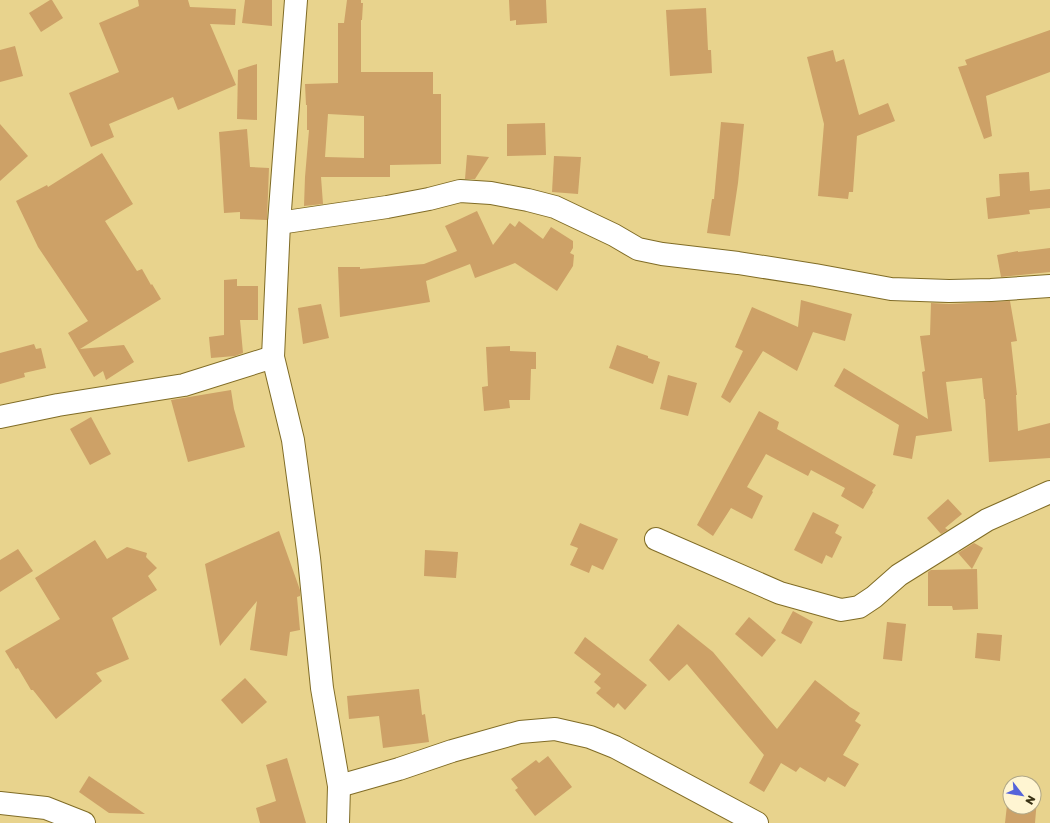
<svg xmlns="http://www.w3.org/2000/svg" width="1050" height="823" font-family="'Golos Text',sans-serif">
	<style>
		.building { fill: #cda167; fill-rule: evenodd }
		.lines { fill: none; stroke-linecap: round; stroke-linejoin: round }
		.street-casing { stroke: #806c26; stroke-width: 24 }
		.street { stroke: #fff; stroke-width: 22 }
	</style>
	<rect width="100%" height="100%" fill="#e8d38d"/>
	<!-- building -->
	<g class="building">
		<polygon points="50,0 52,0 63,18 41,32 29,13"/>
		<polygon points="138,0 188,0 190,7 236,9 235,25 210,24 236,85 178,110 173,97 109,124 114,137 91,147 69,93 119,72 99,23 139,6"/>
		<polygon points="245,0 272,0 272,26 242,23"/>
		<path d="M347 0H361V3H363L362 20H361V72H433V94H441V164L390 165V177H321L323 204 304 206 305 177 309 130H307V105H306L305 84 338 83V23H344ZM328 114 364 116V158L325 157Z"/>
		<polygon points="509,0 546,0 547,23 516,25 516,20 510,21"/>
		<polygon points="706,8 708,50 711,50 712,73 670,76 666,10"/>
		<polygon points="1050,30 1050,72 986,96 992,136 984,139 958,67 967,65 965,60"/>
		<polygon points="15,46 23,76 0,82 0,50"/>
		<polygon points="833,50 836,62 844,59 859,115 888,103 895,121 857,136 853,192 849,192 848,199 818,196 824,124 807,57"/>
		<polygon points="257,64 257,120 237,119 238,70"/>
		<polygon points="721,122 744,124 738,183 730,236 707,233 712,199 714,199"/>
		<polygon points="545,123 546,155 507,156 507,124"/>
		<polygon points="0,124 28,156 0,181"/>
		<polygon points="247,129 250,167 269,168 267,220 240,219 240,212 224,213 219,132"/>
		<polygon points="102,153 133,204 105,221 137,271 142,269 151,285 152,284 161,299 80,349 124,345 134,362 106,380 103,371 94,377 68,333 88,321 38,247 16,201 47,185 48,187"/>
		<polygon points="467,155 489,157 475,179 465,179"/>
		<polygon points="554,156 581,157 578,194 552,192"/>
		<polygon points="1029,172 1030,191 1050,189 1050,208 1029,210 1030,214 988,219 986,198 1000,196 999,174"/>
		<polygon points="477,211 493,245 510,223 515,227 519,221 543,239 551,227 573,241 573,248 570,253 574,255 573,266 557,291 515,263 475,278 470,264 426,281 430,302 340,317 338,267 360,267 360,269 424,264 457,251 445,226"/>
		<polygon points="1050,248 1050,272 1001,277 997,255 1018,251 1018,252"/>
		<polygon points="237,279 237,286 258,286 258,320 240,320 243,353 235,356 211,358 209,337 224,335 224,280"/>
		<polygon points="801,300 852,314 845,341 813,332 797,371 763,351 730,403 721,397 743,351 735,347 752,307 798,327"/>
		<polygon points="1010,301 1017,341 1011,342 1017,395 1016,395 1018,431 1050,423 1050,458 989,462 985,399 984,399 982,378 946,382 952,431 916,436 912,459 893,455 899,425 834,386 844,368 928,419 922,372 925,371 920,336 930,335 931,303 949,304"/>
		<polygon points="321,304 329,338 303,344 298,308"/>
		<polygon points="34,344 36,349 41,348 46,368 24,373 25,377 0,384 0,353"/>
		<polygon points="617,345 648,356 648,358 660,362 653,384 609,368"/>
		<polygon points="510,346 510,351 536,352 536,369 531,369 530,400 509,400 510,408 484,411 482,387 488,386 486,347"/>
		<polygon points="668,375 697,383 688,416 660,409"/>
		<polygon points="231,390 234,409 245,447 188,462 171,400"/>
		<polygon points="759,411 779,422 777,429 876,485 872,491 873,492 863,509 841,496 845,488 811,470 808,476 766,454 747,487 763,496 752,519 731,508 713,536 697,525"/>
		<polygon points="91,417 111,454 90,465 70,429"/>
		<polygon points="948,499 962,514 945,528 948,530 941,534 927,518"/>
		<polygon points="813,512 839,525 835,533 842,537 832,558 826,555 822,564 794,550"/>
		<polygon points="580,523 618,539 603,570 592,565 589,573 570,565 578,548 570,545"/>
		<polygon points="279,531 300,590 300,596 297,597 300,630 290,632 287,656 250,650 257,601 220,646 205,564"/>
		<polygon points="95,540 107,559 127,547 147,553 146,557 157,568 148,576 157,590 112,618 129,659 96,673 102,681 56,719 33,690 31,690 18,668 16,669 5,651 60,619 35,578"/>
		<polygon points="974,543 983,548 972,569 958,553"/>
		<polygon points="18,549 33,571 0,592 0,560"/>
		<polygon points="425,550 458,552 456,578 424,576"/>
		<polygon points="977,569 978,609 953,610 952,606 928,606 928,572 931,570"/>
		<polygon points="793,611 813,622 801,644 781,633"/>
		<polygon points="749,617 776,640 762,657 735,634"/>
		<polygon points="887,622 906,624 902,661 883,659"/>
		<polygon points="678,624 713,652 777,729 815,680 850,707 860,713 855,721 861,725 843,755 859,764 845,787 828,777 825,782 800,767 796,772 781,763 764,792 749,783 764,755 687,664 669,681 649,660"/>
		<polygon points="977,633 1002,635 1000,661 975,658"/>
		<polygon points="585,637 647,685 625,710 618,703 614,708 596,693 601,688 594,682 601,674 574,653"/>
		<polygon points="245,678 267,702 242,724 221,700"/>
		<polygon points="419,689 422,715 425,714 429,742 383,748 379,716 349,719 347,696"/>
		<polygon points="548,756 572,787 535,816 515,790 518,788 511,779 536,760 539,763"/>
		<polygon points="287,758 306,823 260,823 256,808 276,801 266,765"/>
		<polygon points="89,776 145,814 109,813 79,792"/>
		<polygon points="1008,796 1010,796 1010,807 1034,807 1034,799 1037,799 1035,823 1005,823"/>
	</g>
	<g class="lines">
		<defs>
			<g id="street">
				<polyline points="296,0 279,223 273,357 293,440 309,558 322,688 339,786 338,823"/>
				<polyline points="279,223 387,207 429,199 460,191 491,193 528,200 555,207 614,235 638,249 662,254 738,263 815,275 891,289 949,291 991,290 1050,286"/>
				<polyline points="0,417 58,405 184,385 273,357"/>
				<polyline points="656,539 780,593 841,610 859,607 874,597 899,575 987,520 1050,492"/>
				<polyline points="339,786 399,769 452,751 520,732 555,729 590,737 615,747 757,823"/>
				<polyline points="0,803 46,808 84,823"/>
			</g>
		</defs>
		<!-- street casing -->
		<use href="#street" class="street-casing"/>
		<!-- street -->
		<use href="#street" class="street"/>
	</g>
	<!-- north arrow -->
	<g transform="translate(1022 795) rotate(121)"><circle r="19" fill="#fff5d2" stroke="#b0a786"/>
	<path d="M0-3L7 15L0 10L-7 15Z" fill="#5564da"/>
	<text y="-6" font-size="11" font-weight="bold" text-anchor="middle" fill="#3a3215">N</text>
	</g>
</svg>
